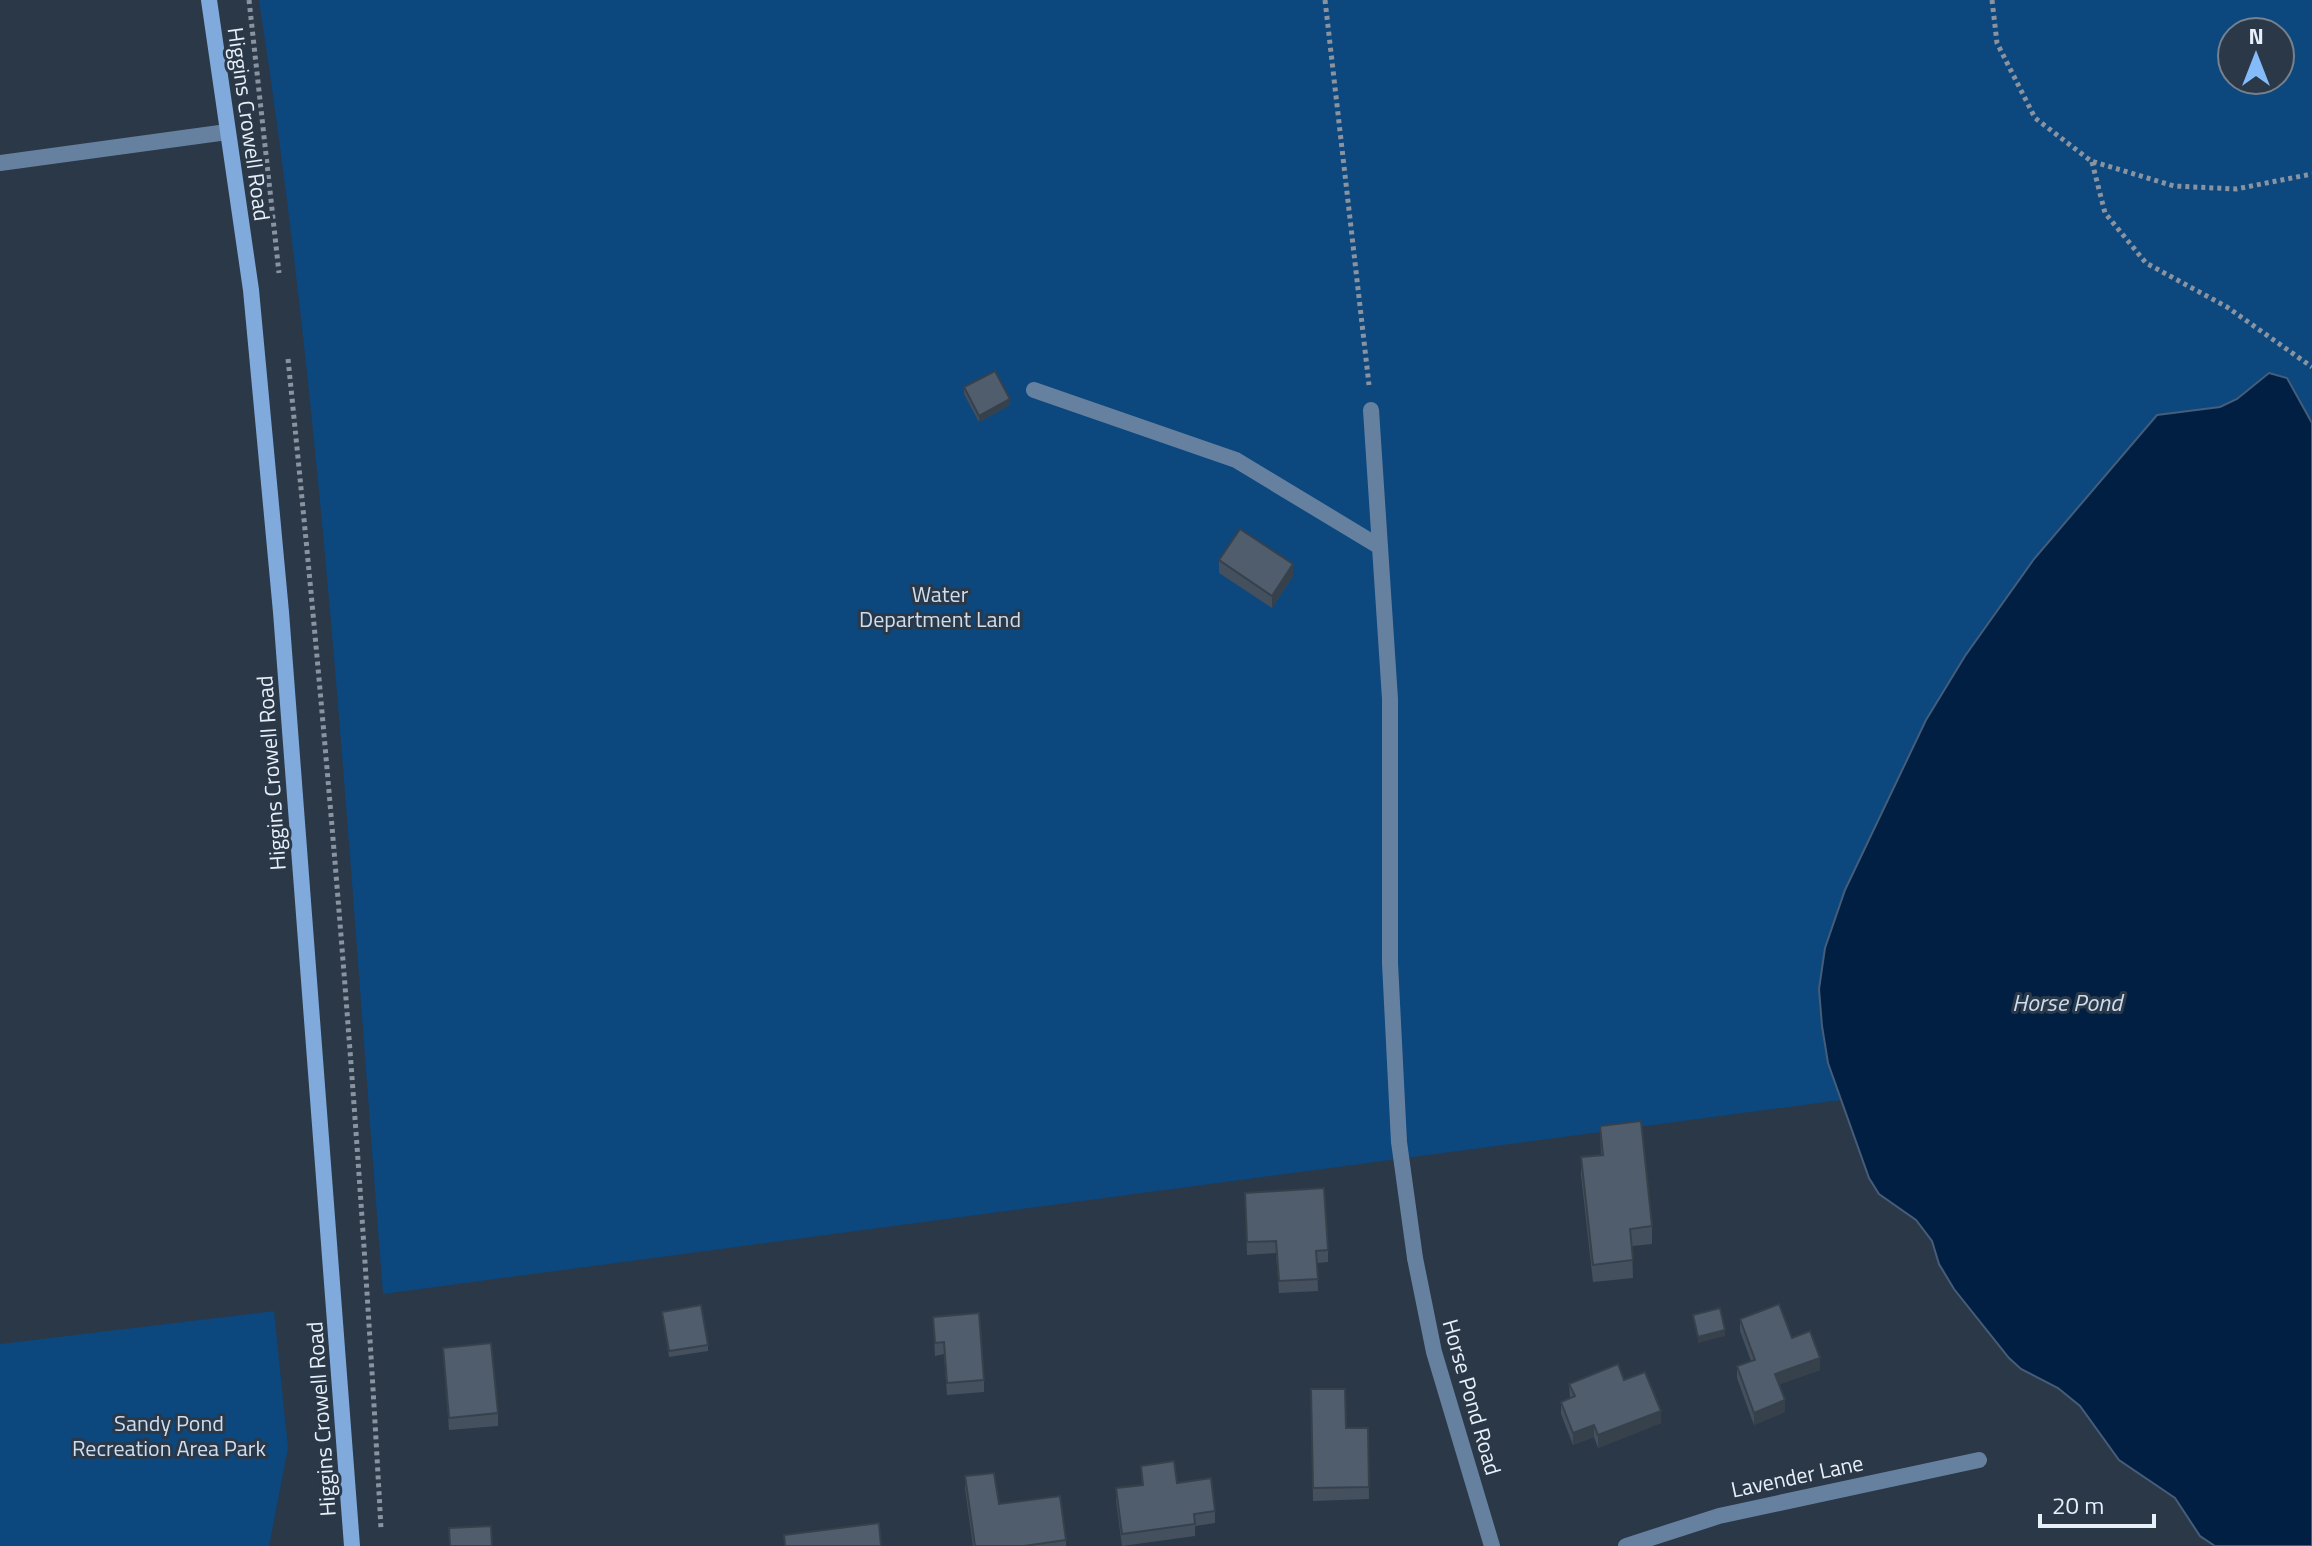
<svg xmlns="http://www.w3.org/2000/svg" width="2312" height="1546" font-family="'Titillium Web',sans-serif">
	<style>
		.green { fill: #0c477e; fill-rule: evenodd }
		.water { fill: #001f42; stroke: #455d79; stroke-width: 2 }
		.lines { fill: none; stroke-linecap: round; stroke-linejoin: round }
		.path { stroke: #8a94a1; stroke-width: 5; stroke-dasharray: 4 4; stroke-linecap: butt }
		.lane { stroke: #6681a0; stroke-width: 16 }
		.street { stroke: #6681a0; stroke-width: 16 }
		.secondary { stroke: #7faadb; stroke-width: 16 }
		.wall { fill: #44505e }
		.shaded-wall { fill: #37414c }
		.building { fill: #4f5d6d; stroke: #37414c; stroke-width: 2 }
		.labels { text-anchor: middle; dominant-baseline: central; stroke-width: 6; stroke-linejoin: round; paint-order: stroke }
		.street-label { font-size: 22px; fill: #e7eff9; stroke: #2b3847 }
		.park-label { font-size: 22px; fill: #cedef1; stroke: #2b3847 }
		.water-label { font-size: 24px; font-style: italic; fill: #ccdcef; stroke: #2b3847 }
	</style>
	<rect width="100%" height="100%" fill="#2b3847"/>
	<!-- green -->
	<g class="green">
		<path d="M259 0H2312V423L2287 378 2220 407 2157 415 2034 559 1965 656 1926 720 1845 890 1825 948 1828 1063 1841 1100 383 1294C349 862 325 428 259 0ZM2232 32H2280V80H2232Z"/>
		<polygon points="274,1311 288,1448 269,1546 0,1546 0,1344"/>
	</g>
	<!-- water -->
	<polygon class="water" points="2269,373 2287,378 2312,423 2312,1546 2215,1546 2200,1536 2175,1498 2119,1460 2080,1406 2058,1388 2021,1369 2009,1358 1954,1289 1939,1264 1932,1241 1916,1220 1879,1194 1869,1178 1828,1063 1822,1026 1819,989 1825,948 1845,890 1926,720 1965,656 2034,559 2157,415 2220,407 2237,399"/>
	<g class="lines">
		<!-- path -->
		<g class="path">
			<polyline points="249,0 279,273"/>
			<polyline points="1325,0 1369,385"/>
			<polyline points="1992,0 1997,43 2035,118 2091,161 2174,186 2236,189 2312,174"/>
			<polyline points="2092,162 2105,213 2146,263 2227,307 2312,367"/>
			<path d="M288 359C328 748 360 1138 381 1529"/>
		</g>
		<!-- lane -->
		<g class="lane">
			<polyline points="0,163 227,132"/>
			<polyline points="1034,390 1236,460 1380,547"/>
			<polyline points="1371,410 1390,699 1390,963 1399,1142 1415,1258"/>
		</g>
		<!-- street -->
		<g class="street">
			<polyline points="1415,1258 1434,1352 1492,1546"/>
			<polyline points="1626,1546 1719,1516 1979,1460"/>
		</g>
		<!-- secondary -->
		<polyline class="secondary" points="209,0 251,290 281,612 352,1546"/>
	</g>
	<!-- wall -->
	<g class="wall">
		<polygon points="964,387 1010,405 979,422 964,394"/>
		<polygon points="1219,560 1293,576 1272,608 1219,573"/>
		<polygon points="1600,1126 1652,1226 1652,1244 1632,1246 1633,1278 1593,1282 1581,1175 1581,1157 1601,1156"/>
		<polygon points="1245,1193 1328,1250 1328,1262 1317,1263 1318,1291 1279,1293 1276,1253 1247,1255"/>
		<polygon points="662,1312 708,1345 708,1351 669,1357"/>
		<polygon points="933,1317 984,1380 984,1392 947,1395 944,1354 935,1356"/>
		<polygon points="1740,1319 1792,1338 1820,1370 1780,1384 1785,1412 1754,1425 1737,1378 1737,1366 1751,1361 1740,1331"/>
		<polygon points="443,1348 498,1413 498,1426 449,1430"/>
		<polygon points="1624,1380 1661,1423 1598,1448 1594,1437 1573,1445 1561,1414 1561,1402 1570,1398 1569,1384"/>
		<polygon points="1311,1389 1346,1428 1368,1428 1369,1499 1313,1501"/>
		<polygon points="1141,1466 1177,1483 1215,1511 1215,1523 1195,1526 1195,1536 1122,1546 1116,1501 1116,1488 1142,1485"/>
		<polygon points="965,1476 999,1504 1066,1540 1066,1546 973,1546 965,1489"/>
	</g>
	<!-- shaded-wall -->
	<g class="shaded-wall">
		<polygon points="1010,399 1010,405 979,422 979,416"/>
		<polygon points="1293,564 1293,576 1272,608 1272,596"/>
		<polygon points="1725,1330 1725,1336 1698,1343 1698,1337"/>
		<polygon points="1820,1358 1820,1370 1775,1386 1775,1374"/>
		<polygon points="1785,1400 1785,1412 1754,1425 1754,1413"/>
		<polygon points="1661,1411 1661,1423 1598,1448 1598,1435"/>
		<polygon points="1594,1425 1594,1437 1573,1445 1573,1433"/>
	</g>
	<!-- building -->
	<g class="building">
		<polygon points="995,371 1010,399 979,416 964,387"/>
		<polygon points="1240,529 1293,564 1272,596 1219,560"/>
		<polygon points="1641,1121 1652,1226 1630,1229 1633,1260 1593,1265 1581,1157 1603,1155 1600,1126"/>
		<polygon points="1324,1188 1328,1250 1316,1251 1318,1279 1279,1281 1276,1241 1247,1242 1245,1193"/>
		<polygon points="1779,1304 1792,1338 1810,1331 1820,1358 1775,1374 1785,1400 1754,1413 1737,1366 1755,1360 1740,1319"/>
		<polygon points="701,1305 708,1345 669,1351 662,1312"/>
		<polygon points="1720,1308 1725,1330 1698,1337 1693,1315"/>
		<polygon points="979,1313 984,1380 947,1383 944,1342 935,1343 933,1317"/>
		<polygon points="491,1343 498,1413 449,1418 443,1348"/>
		<polygon points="1618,1364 1624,1380 1645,1372 1661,1411 1598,1435 1594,1425 1573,1433 1561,1402 1575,1396 1569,1384"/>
		<polygon points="1311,1389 1345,1389 1346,1428 1368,1428 1369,1487 1313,1488"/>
		<polygon points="1174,1461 1177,1483 1211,1478 1215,1511 1194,1514 1195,1524 1122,1534 1116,1488 1143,1485 1141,1466"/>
		<polygon points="994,1473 999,1504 1060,1496 1066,1540 1024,1546 975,1546 965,1476"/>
		<polygon points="879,1523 881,1546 785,1546 784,1535"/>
		<polygon points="491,1526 492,1546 450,1546 449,1528"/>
	</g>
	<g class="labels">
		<!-- street labels -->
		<g class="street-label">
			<text transform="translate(249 124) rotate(82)">Higgins Crowell Road</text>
			<text transform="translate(271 773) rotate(-94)">Higgins Crowell Road</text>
			<text transform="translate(1472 1397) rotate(74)">Horse Pond Road</text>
			<text transform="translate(321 1419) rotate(-94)">Higgins Crowell Road</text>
			<text transform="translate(1797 1476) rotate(-12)">Lavender Lane</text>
		</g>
		<!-- park labels -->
		<g class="park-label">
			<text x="940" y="594">Water<tspan x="940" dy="25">Department Land</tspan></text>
			<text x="169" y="1423">Sandy Pond<tspan x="169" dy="25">Recreation Area Park</tspan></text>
		</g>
		<!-- water labels -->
		<g class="water-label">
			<text x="2067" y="1002">Horse Pond</text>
		</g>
	</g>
	<!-- north arrow -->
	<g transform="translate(2256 56)"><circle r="38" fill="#2b3847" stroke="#76818e" stroke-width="2"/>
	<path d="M0-6L14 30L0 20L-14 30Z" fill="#84bcfb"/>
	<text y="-12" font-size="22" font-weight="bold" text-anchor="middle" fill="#e7eff9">N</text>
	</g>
	<!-- scale -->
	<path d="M2040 1514v12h114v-12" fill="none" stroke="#e7eff9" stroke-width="4"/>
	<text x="2052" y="1514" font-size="24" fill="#e7eff9" stroke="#2b3847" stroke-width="6" paint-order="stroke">20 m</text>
</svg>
